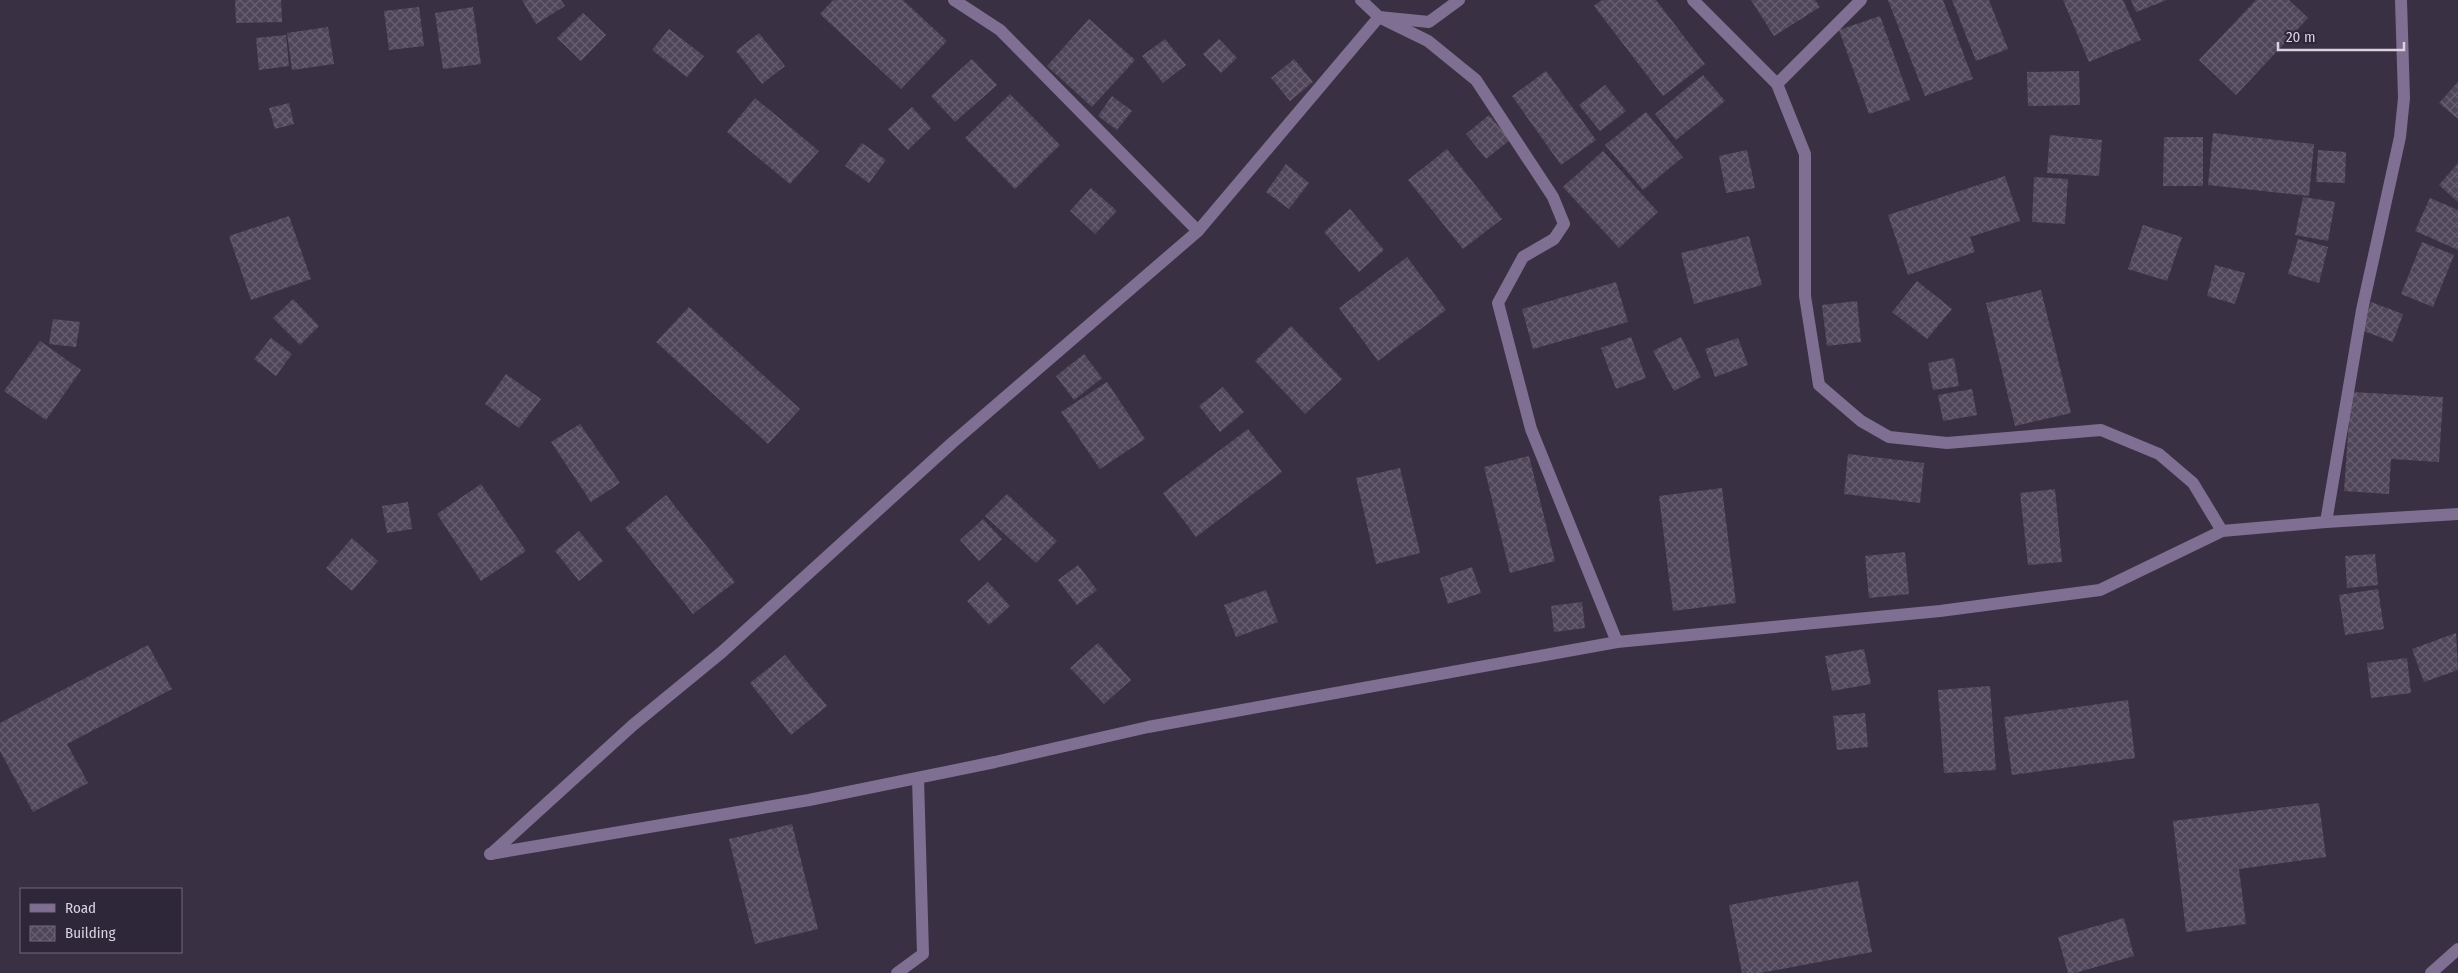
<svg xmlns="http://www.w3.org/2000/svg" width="2458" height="973" font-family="'Fira Sans Condensed',sans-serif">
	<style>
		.building { fill: url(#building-cross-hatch) }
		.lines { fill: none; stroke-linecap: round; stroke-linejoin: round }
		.minor { stroke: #7f6f92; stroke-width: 12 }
	</style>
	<defs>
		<pattern id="building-cross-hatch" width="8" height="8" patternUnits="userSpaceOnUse" patternTransform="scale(1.25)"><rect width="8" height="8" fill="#4f465a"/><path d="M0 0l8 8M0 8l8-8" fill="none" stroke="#686071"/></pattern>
	</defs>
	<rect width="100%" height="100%" fill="#393043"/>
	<!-- building -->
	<g class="building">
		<polygon points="235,0 281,0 282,22 236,23"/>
		<polygon points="522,0 561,0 565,6 536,24"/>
		<polygon points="833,0 903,0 947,41 901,89 820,14"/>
		<polygon points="1602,0 1656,0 1705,64 1663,96 1594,6"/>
		<polygon points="1751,0 1815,0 1820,7 1774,36"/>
		<polygon points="1888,0 1943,0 1973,79 1925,96"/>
		<polygon points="1952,0 1989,0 2008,49 1976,61"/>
		<polygon points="2063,0 2123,0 2141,40 2089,62"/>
		<polygon points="2131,0 2167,0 2136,12"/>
		<polygon points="2256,0 2289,0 2308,18 2236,95 2199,60"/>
		<polygon points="419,7 424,46 389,50 384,11"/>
		<polygon points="473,7 481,64 443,69 435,13"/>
		<polygon points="583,13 606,35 581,61 557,38"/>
		<polygon points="1880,16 1910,100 1869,114 1839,30"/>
		<polygon points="1089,19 1135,60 1092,107 1047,66"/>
		<polygon points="328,27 334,64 292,70 287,33"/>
		<polygon points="669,29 704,56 687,77 652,50"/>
		<polygon points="759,33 785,66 762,84 736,51"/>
		<polygon points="286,35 289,66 259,70 256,38"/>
		<polygon points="1165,39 1186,65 1163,83 1142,56"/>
		<polygon points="1219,39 1237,58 1221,73 1203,54"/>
		<polygon points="972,59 997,85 955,122 931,96"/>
		<polygon points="1294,59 1313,82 1290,101 1271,78"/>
		<polygon points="1546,71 1596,140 1561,165 1512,96"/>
		<polygon points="2079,71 2080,105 2028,106 2027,72"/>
		<polygon points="1703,75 1725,101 1676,140 1655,114"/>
		<polygon points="2458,82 2458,119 2439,103"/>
		<polygon points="1605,85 1626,111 1600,131 1579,105"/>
		<polygon points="1010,94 1060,145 1015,189 965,138"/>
		<polygon points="1112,96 1132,111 1117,130 1098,116"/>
		<polygon points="755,98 819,151 790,184 727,132"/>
		<polygon points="289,103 294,124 275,129 269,108"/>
		<polygon points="912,107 931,128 908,150 888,129"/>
		<polygon points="1646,112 1683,157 1643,190 1605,145"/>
		<polygon points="1489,115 1510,140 1486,159 1466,134"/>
		<polygon points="2213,133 2314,144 2309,196 2208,185"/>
		<polygon points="2050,135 2102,140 2099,176 2047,173"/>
		<polygon points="2164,137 2203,137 2203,186 2163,186"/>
		<polygon points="862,143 886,160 869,183 845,166"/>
		<polygon points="1447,149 1502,219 1463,249 1408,180"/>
		<polygon points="1747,150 1755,188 1726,193 1719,156"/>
		<polygon points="2318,150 2346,152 2345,183 2316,182"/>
		<polygon points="1603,151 1658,212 1619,248 1563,187"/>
		<polygon points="2458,163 2458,202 2439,185"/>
		<polygon points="1286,164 1309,183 1289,209 1266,192"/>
		<polygon points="2005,176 2020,221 1970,237 1975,252 1908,275 1888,215"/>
		<polygon points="2034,177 2068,179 2065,224 2032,222"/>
		<polygon points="1091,188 1117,211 1095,234 1070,211"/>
		<polygon points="2303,197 2335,202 2328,241 2295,235"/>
		<polygon points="2430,198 2458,210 2458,250 2415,231"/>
		<polygon points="1350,209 1384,250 1359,272 1324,232"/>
		<polygon points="289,216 311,279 251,300 229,236"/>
		<polygon points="2143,225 2182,237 2167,281 2128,269"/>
		<polygon points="1749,236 1762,285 1694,304 1681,253"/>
		<polygon points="2298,239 2328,247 2319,283 2288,274"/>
		<polygon points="2422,242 2454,255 2433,307 2401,294"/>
		<polygon points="1407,257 1446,310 1378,361 1339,308"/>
		<polygon points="2215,265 2245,273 2235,304 2207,296"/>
		<polygon points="1917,281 1952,309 1927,339 1892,312"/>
		<polygon points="1616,282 1628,322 1533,349 1522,309"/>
		<polygon points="2041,290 2071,413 2015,426 1986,303"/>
		<polygon points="293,299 319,326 300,345 273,318"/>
		<polygon points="1857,301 1861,342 1827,346 1822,305"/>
		<polygon points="2371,302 2403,314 2393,342 2361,330"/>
		<polygon points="689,307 800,409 768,444 656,342"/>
		<polygon points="53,319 80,322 76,347 49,344"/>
		<polygon points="1291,326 1342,379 1305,414 1255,361"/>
		<polygon points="1631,337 1646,378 1616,389 1601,348"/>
		<polygon points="1681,337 1701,377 1674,391 1653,351"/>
		<polygon points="271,338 292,354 276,376 254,359"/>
		<polygon points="1738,338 1748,365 1715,377 1705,349"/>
		<polygon points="40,341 81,370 46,420 4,391"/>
		<polygon points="1084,354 1102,378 1074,400 1056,376"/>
		<polygon points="1954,358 1959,386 1933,390 1928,363"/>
		<polygon points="506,374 541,399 519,428 485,404"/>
		<polygon points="1107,382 1145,439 1100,469 1061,412"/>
		<polygon points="1223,387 1244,412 1220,432 1199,406"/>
		<polygon points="1972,389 1977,415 1943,421 1938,395"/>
		<polygon points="2351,392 2443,397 2439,462 2391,459 2389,494 2344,491"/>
		<polygon points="580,424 620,483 591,502 551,442"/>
		<polygon points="1248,429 1282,472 1196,537 1163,493"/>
		<polygon points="1848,454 1924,463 1920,503 1844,494"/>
		<polygon points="1529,456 1555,561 1510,573 1484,467"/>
		<polygon points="1400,468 1420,553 1376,564 1356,478"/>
		<polygon points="481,484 526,551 481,581 437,514"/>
		<polygon points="1722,488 1736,603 1673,611 1659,496"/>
		<polygon points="2055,489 2062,562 2028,565 2020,493"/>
		<polygon points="1007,494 1057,541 1036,563 985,516"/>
		<polygon points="666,495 735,582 693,614 625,528"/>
		<polygon points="408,502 412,529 387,533 382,506"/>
		<polygon points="983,519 1002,539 979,561 960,540"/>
		<polygon points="579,531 603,561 579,581 555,551"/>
		<polygon points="352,538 378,561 352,591 326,568"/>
		<polygon points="1905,552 1909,594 1869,598 1865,556"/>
		<polygon points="2375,554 2378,585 2347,588 2345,556"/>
		<polygon points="1078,565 1097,590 1077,605 1058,580"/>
		<polygon points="1472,567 1481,593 1448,604 1440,578"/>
		<polygon points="988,582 1010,606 989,625 967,601"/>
		<polygon points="2378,589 2384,629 2345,635 2339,595"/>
		<polygon points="1266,590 1278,622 1236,637 1224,605"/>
		<polygon points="1582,602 1585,628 1554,632 1551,606"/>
		<polygon points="2456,633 2458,670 2424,682 2412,649"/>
		<polygon points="1098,643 1131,680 1104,704 1070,668"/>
		<polygon points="148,645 172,689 67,744 88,783 33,812 0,751 0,723"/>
		<polygon points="1864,649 1871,684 1832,691 1825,656"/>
		<polygon points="785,655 827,706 791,735 750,683"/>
		<polygon points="2407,658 2411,693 2371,698 2367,663"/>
		<polygon points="1990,686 1996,770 1944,773 1938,690"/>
		<polygon points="2128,700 2135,758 2012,775 2004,717"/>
		<polygon points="1865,713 1868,747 1837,750 1833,716"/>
		<polygon points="2319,803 2326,857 2239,869 2246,924 2186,932 2173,821"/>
		<polygon points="792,824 818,929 755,944 729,839"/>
		<polygon points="1858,881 1872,952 1760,973 1742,973 1729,905"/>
		<polygon points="2124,918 2134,956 2075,973 2068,973 2058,937"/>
	</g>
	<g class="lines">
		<!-- minor -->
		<g class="minor">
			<polyline points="954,0 1000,30 1198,231"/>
			<polyline points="1361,0 1379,17 1428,41 1476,80 1553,197 1564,224 1554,239 1523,257 1498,303 1531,429 1617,642"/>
			<polyline points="1693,0 1777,84 1805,154 1805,296 1819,385 1861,421 1889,437 1947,443 2101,430 2159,454 2193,483 2222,531"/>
			<polyline points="1777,84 1861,0"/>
			<polyline points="2326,522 2362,310 2400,137 2404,98 2401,0"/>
			<polyline points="490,854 809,800 995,762 1148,727 1617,642 1940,611 2100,590 2222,531 2326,522 2458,514"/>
			<polyline points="491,854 633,725 722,652 952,443 1198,231 1379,17 1429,22 1459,0"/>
			<polyline points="897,973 923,954 918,778"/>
			<polyline points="2431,973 2458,949"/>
		</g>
	</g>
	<!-- legend -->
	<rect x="20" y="888" width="162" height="65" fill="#2e2639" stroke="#726b7c"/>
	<rect x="30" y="904" width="25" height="8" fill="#7f6f92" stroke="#726b7c"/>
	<text x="65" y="913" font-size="15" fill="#d9d3e0">Road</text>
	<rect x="30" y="926" width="25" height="15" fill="url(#building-cross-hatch)" stroke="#726b7c"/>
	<text x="65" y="938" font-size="15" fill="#d9d3e0">Building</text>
	<!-- scale -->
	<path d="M2278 42v8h126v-8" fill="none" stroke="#d9d3e0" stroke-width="2.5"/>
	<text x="2286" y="42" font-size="15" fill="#d9d3e0" stroke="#2e2639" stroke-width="4" paint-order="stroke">20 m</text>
</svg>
